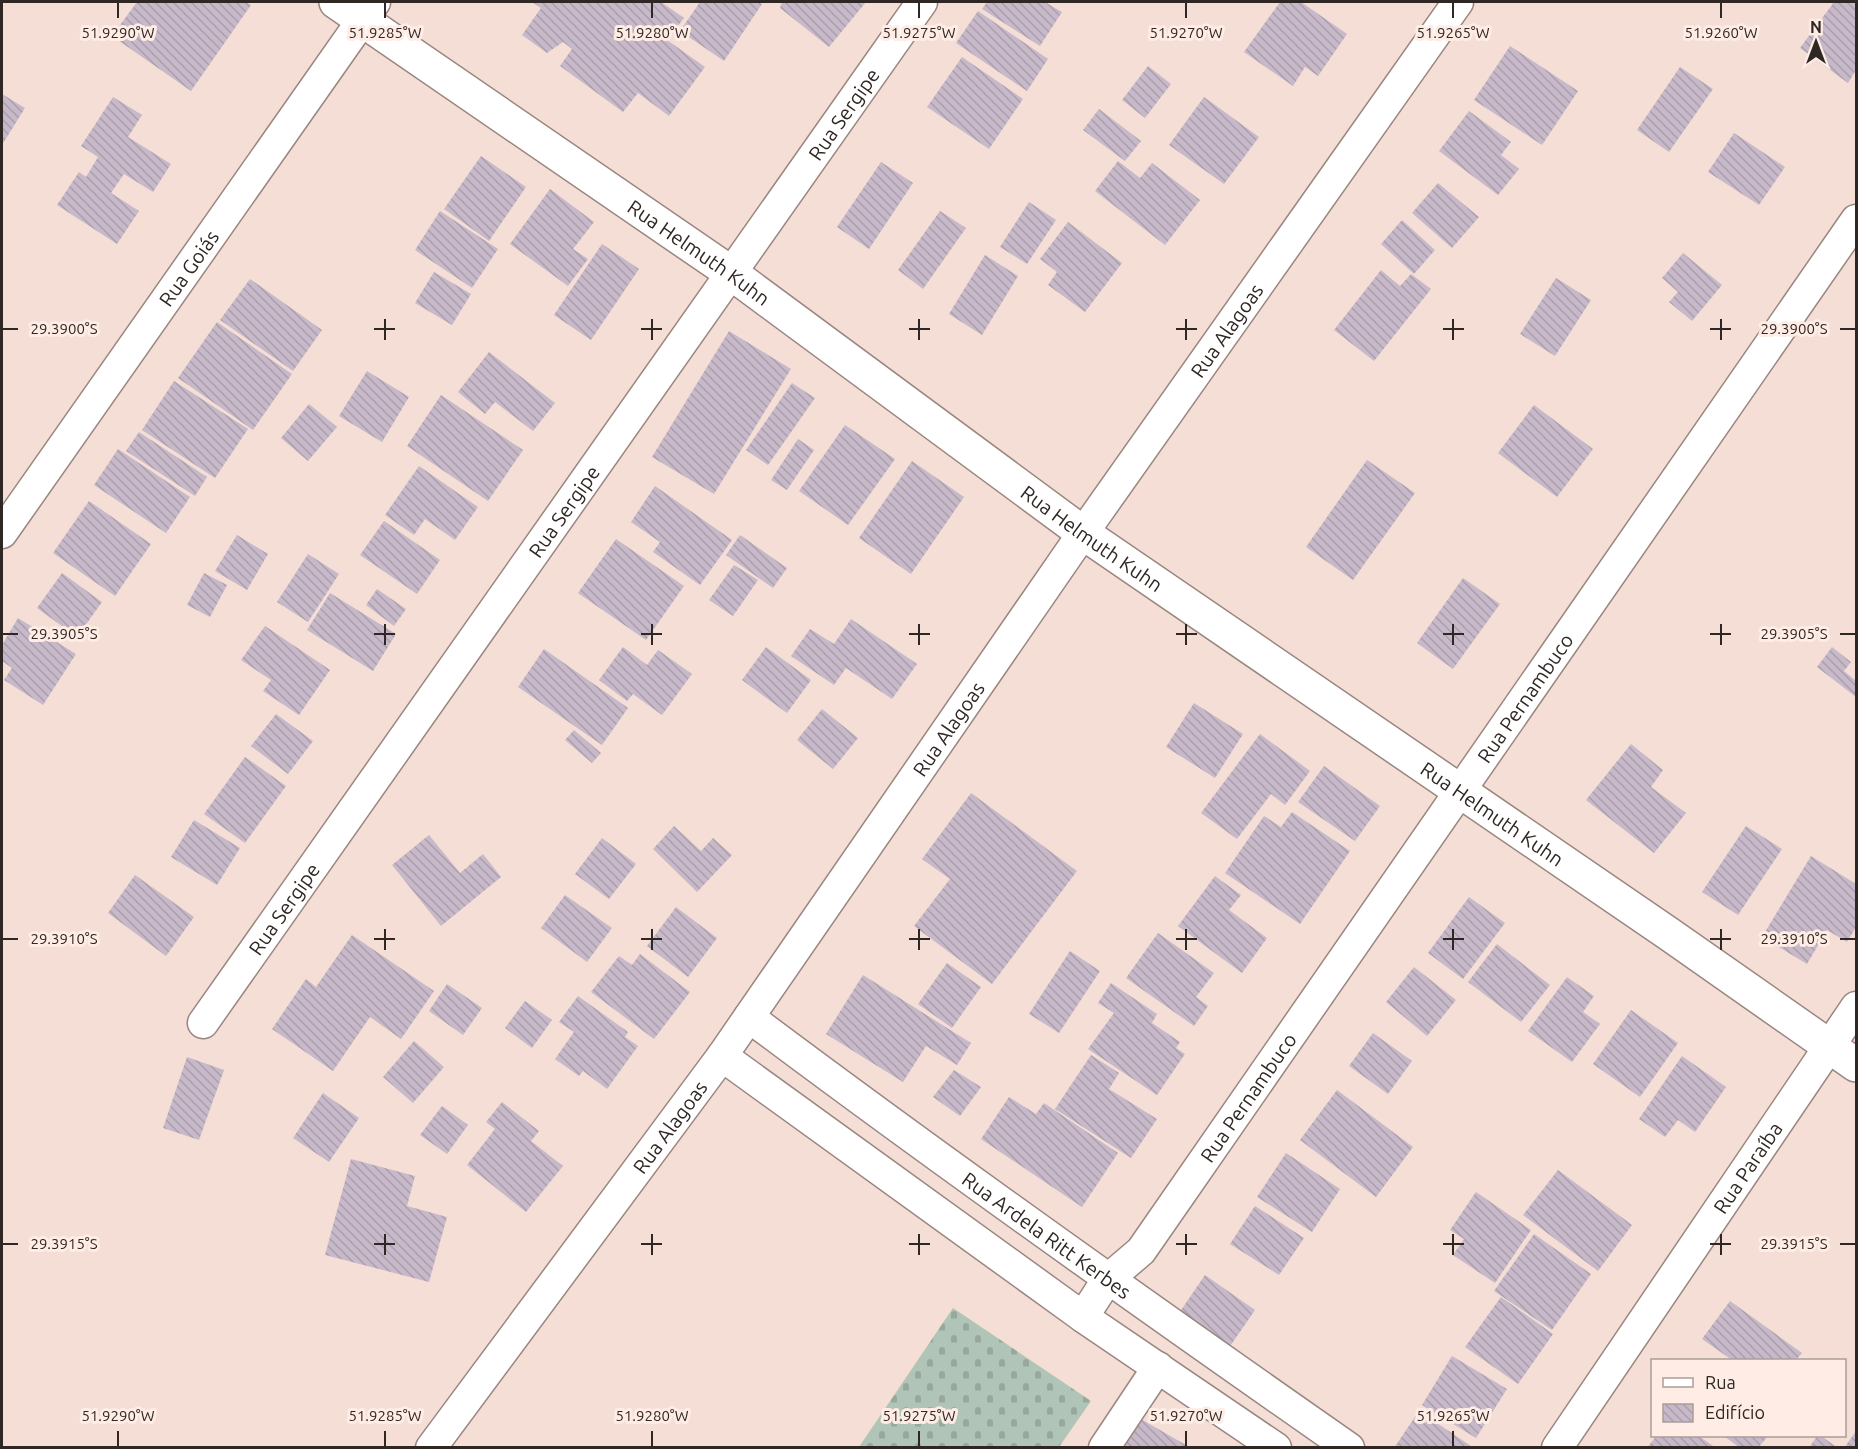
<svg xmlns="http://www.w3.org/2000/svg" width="1858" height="1449" font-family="Ubuntu,sans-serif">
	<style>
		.cemetery { fill: url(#cemetery-stones) }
		.building { fill: url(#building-back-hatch) }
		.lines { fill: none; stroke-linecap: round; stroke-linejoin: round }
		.minor-casing { stroke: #9a867f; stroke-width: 33 }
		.secondary-casing { stroke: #9a867f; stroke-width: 36 }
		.minor { stroke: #fff; stroke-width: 30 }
		.secondary { stroke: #fff; stroke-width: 33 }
		.ticks { fill: none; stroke: #2f2724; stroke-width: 2 }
		.labels { text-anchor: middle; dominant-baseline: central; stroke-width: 6; stroke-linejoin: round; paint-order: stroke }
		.street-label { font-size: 20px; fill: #2f2724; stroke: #feece5 }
		.ticks-label { font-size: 15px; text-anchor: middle; fill: #2f2724; stroke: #feece5; stroke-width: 6; stroke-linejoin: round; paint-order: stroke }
	</style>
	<defs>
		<pattern id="cemetery-stones" width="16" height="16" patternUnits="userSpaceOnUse" patternTransform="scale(1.5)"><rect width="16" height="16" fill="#b0c4b7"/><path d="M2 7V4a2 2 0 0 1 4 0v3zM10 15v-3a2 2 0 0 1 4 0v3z" fill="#98a89d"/></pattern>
		<pattern id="building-back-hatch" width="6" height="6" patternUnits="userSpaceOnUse" patternTransform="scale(1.5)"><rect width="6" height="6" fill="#c7b9c9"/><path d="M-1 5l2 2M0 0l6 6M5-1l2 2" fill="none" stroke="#ab9fac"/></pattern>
	</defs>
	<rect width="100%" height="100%" fill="#f4ded5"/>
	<!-- cemetery -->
	<polygon class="cemetery" points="953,1308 1091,1401 1059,1447 859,1447"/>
	<!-- building -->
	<g class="building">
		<polygon points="137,2 246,2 251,5 191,91 112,36"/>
		<polygon points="532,2 661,2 684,18 667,40 705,67 669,116 638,93 623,112 560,66 572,49 563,42 547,53 522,35 541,8"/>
		<polygon points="700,2 758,2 762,4 724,61 680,31"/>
		<polygon points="782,2 866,2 829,47 780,8"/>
		<polygon points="987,2 1045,2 1062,12 1040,46 982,9"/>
		<polygon points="1280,2 1301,2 1347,34 1318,76 1305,67 1293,86 1244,52"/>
		<polygon points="1834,2 1853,2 1856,4 1856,70 1848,83 1800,48"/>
		<polygon points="978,11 1048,59 1027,91 956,43"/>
		<polygon points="1510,46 1578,91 1542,145 1474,100"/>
		<polygon points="962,57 1023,99 989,149 927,107"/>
		<polygon points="1148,66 1171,84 1145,118 1122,100"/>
		<polygon points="1680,67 1713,89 1669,152 1637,130"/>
		<polygon points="2,94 25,108 2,145"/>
		<polygon points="113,97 142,115 128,137 171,164 153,192 124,174 111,193 139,211 117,244 57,205 79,172 86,177 98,157 81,146"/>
		<polygon points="1204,97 1259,137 1224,184 1169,145"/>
		<polygon points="1099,109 1141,141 1125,161 1083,130"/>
		<polygon points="1469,111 1511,142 1501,155 1519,169 1498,195 1439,151"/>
		<polygon points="1734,133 1785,167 1759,205 1708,172"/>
		<polygon points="481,156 526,187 489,241 444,209"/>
		<polygon points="1118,161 1140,178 1152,163 1200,200 1165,245 1095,191"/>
		<polygon points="881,162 913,183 869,249 837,227"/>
		<polygon points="1438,183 1479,217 1452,248 1412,213"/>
		<polygon points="550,189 594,222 573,249 588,259 568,286 510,244"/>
		<polygon points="1029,202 1056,220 1027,264 1000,247"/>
		<polygon points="440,211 498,249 472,288 415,250"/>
		<polygon points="940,211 966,228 923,289 898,270"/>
		<polygon points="1402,220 1435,250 1414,274 1381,244"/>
		<polygon points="1068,222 1122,263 1085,312 1048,285 1057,272 1040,259"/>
		<polygon points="602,244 639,269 591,340 554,315"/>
		<polygon points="1683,253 1722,285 1692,321 1669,302 1678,292 1662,278"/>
		<polygon points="985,255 1018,276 982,335 949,314"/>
		<polygon points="1381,270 1400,286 1411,274 1431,289 1374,361 1334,330"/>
		<polygon points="434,272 471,294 452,325 415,303"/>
		<polygon points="1556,278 1591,300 1555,356 1520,334"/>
		<polygon points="250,279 322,330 293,371 220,320"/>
		<polygon points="217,322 292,374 253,430 178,378"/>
		<polygon points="729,331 791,369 714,494 652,457"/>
		<polygon points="489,352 555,403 533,431 495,402 485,414 458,392"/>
		<polygon points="367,371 409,397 382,442 339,416"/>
		<polygon points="174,381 248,429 215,478 142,430"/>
		<polygon points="792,383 815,398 768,465 746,450"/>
		<polygon points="441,395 523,450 488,501 407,446"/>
		<polygon points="309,404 337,427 308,461 281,438"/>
		<polygon points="1534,405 1593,449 1557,497 1498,453"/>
		<polygon points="845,425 895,459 848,525 799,491"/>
		<polygon points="139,432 207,477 195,496 126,451"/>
		<polygon points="798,439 814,450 787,490 771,480"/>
		<polygon points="118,449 190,497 166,533 94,485"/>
		<polygon points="1367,460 1415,493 1353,580 1306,547"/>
		<polygon points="912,461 964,497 911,574 859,538"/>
		<polygon points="419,466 478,507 455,540 425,519 414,535 385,515"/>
		<polygon points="655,486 732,540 700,585 653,552 660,542 631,522"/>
		<polygon points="89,501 151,544 115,596 53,553"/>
		<polygon points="384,521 440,560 417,594 360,555"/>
		<polygon points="237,535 268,554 247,590 215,571"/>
		<polygon points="740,535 787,568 773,588 726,555"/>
		<polygon points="616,539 684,586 646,640 578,593"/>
		<polygon points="308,554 339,574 308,622 277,602"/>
		<polygon points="734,565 758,580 733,616 709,600"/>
		<polygon points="62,573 102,602 77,637 37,608"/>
		<polygon points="204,573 227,585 210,617 187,605"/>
		<polygon points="1463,578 1500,604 1453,669 1417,643"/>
		<polygon points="377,589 406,609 394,626 366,605"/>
		<polygon points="330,593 396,634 373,671 307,630"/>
		<polygon points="18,618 76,654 43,705 4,680 12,668 2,661 2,645"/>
		<polygon points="851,619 917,664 892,699 846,668 834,685 791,656 810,629 834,644"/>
		<polygon points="265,626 330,670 299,715 263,691 271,680 241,660"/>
		<polygon points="623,647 647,665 658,650 692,674 662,715 633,694 627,701 599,680"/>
		<polygon points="766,647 811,680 787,713 742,680"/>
		<polygon points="1832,647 1851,662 1844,671 1856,681 1856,697 1817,667"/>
		<polygon points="544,649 628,708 602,745 518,687"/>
		<polygon points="1194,703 1243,734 1215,778 1166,747"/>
		<polygon points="822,709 858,738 833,769 797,740"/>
		<polygon points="276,714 313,741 288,774 251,746"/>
		<polygon points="574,730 601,753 592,763 565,740"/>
		<polygon points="1260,734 1310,771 1285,805 1271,794 1237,839 1201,813"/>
		<polygon points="1631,744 1663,770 1651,787 1686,813 1654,853 1586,800"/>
		<polygon points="245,757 286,786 245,843 204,814"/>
		<polygon points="1324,766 1380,806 1355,841 1298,802"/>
		<polygon points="971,793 1077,871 992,984 914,926 950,879 922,859"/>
		<polygon points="1292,812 1350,851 1300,924 1225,873 1264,816 1281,827"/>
		<polygon points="194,820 240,848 217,885 171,857"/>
		<polygon points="674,826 701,851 713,838 732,855 697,892 653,849"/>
		<polygon points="1746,826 1782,849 1738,915 1702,892"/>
		<polygon points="429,835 460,873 483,854 501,877 441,926 392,865"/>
		<polygon points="602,838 636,864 609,899 575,874"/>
		<polygon points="1811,856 1856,884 1856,927 1847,942 1827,930 1807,964 1762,937"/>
		<polygon points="135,875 194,917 166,956 108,913"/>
		<polygon points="1215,876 1241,895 1229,910 1267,938 1242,973 1178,926"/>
		<polygon points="565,895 612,928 587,962 541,928"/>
		<polygon points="1469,897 1505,923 1463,979 1428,953"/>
		<polygon points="676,907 717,938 688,977 647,946"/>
		<polygon points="1158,933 1214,973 1196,997 1208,1006 1194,1026 1126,978"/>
		<polygon points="352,935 434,991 401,1039 370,1017 333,1071 272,1029 306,979 316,987"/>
		<polygon points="1497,944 1550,985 1521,1022 1468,982"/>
		<polygon points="1070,951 1100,971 1059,1033 1029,1014"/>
		<polygon points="640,954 690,992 654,1039 591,992 619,956 632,965"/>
		<polygon points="947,963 981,987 952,1028 918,1004"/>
		<polygon points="1414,967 1456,1000 1427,1036 1386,1002"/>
		<polygon points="863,975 971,1043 957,1065 926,1046 903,1082 826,1034"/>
		<polygon points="1567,977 1594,996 1583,1012 1600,1024 1572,1062 1528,1031"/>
		<polygon points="1111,983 1157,1014 1152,1023 1180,1042 1176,1048 1185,1054 1157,1095 1088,1049 1114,1013 1098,1003"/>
		<polygon points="447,984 482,1008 463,1035 429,1011"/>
		<polygon points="578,996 628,1032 625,1037 638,1046 607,1089 583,1071 579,1076 555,1059 574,1032 559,1022"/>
		<polygon points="525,1001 552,1020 532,1048 505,1028"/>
		<polygon points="1631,1010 1678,1043 1640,1097 1593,1064"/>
		<polygon points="1373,1033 1412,1061 1388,1094 1349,1066"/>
		<polygon points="414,1041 444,1067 413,1103 383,1077"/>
		<polygon points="1091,1055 1119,1073 1109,1089 1157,1119 1131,1158 1055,1109"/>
		<polygon points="1682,1056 1726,1087 1695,1132 1678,1120 1665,1137 1639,1119"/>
		<polygon points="187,1057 224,1070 199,1140 163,1128"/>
		<polygon points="954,1070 981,1087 960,1116 933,1097"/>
		<polygon points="1337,1090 1413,1147 1376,1197 1300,1140"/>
		<polygon points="323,1093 359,1118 329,1162 293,1138"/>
		<polygon points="1009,1097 1036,1114 1044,1103 1118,1153 1082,1207 981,1139"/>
		<polygon points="502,1102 539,1131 531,1141 563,1166 526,1212 467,1165 495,1129 486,1122"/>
		<polygon points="442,1106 468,1125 447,1154 420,1135"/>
		<polygon points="1286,1153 1340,1189 1312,1232 1257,1197"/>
		<polygon points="351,1159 415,1176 407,1206 447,1217 429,1282 325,1255"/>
		<polygon points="1558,1170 1632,1225 1598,1271 1523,1215"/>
		<polygon points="1476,1192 1531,1230 1495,1283 1453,1255 1464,1239 1450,1230"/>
		<polygon points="1255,1206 1304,1238 1279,1275 1230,1244"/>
		<polygon points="1534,1234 1591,1274 1552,1330 1494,1291"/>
		<polygon points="1205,1275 1255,1310 1224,1355 1175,1319"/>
		<polygon points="1501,1297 1553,1334 1518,1384 1465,1347"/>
		<polygon points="1730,1301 1802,1353 1796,1360 1732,1360 1702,1339"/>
		<polygon points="1452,1356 1507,1389 1476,1438 1422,1405"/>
		<polygon points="1419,1411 1474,1448 1394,1448"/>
		<polygon points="1141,1419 1191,1448 1124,1448"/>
		<polygon points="1856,1431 1856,1448 1844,1448"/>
		<polygon points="1656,1436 1699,1436 1716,1448 1647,1448"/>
		<polygon points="1724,1436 1768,1436 1758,1448 1740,1448"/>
		<polygon points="1817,1436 1821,1436 1838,1448 1809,1448"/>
	</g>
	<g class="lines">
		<defs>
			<g id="minor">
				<path id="s1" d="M2 533 375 2"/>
				<path id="s2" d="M749 1017C946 1165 1147 1307 1349 1448"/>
				<path id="s3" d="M203 1023 922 2"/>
				<polyline points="722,1056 1083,1317 1276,1448"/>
				<path id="s4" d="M1083 1317 1107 1280 1141 1251 1856 220"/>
				<path id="s5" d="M431 1448 722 1056 1083 533 1458 2"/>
				<polyline points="1104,1448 1158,1367"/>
				<path id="s6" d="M1557 1448 1856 1007"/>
			</g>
			<g id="secondary">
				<path id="s7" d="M336 2 731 273 1083 533 1669 934 1856 1065"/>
			</g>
		</defs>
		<!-- minor casing -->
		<use href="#minor" class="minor-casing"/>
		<!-- secondary casing -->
		<use href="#secondary" class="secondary-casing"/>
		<!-- minor -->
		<use href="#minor" class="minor"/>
		<!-- secondary -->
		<use href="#secondary" class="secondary"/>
	</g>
	<!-- ticks -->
	<path class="ticks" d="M118 3V18M385 3V18M652 3V18M919 3V18M1186 3V18M1453 3V18M1721 3V18M385 319V340M652 319V340M919 319V340M1186 319V340M1453 319V340M1721 319V340M3 329H18M374 329H395M641 329H662M909 329H930M1176 329H1197M1443 329H1464M1710 329H1731M1840 329H1855M385 624V645M652 624V645M919 624V645M1186 624V645M1453 624V645M1721 624V645M3 634H18M374 634H395M641 634H662M909 634H930M1176 634H1197M1443 634H1464M1710 634H1731M1840 634H1855M385 929V950M652 929V950M919 929V950M1186 929V950M1453 929V950M1721 929V950M3 939H18M374 939H395M641 939H662M909 939H930M1176 939H1197M1443 939H1464M1710 939H1731M1840 939H1855M385 1234V1255M652 1234V1255M919 1234V1255M1186 1234V1255M1453 1234V1255M1721 1234V1255M3 1244H18M374 1244H395M641 1244H662M909 1244H930M1176 1244H1197M1443 1244H1464M1710 1244H1731M1840 1244H1855M118 1431V1446M385 1431V1446M652 1431V1446M919 1431V1446M1186 1431V1446M1453 1431V1446"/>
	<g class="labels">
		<!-- street labels -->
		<g class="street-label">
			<text stroke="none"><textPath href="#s3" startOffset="1112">Rua Sergipe</textPath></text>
			<text stroke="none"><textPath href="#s7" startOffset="441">Rua Helmuth Kuhn</textPath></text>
			<text stroke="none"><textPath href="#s1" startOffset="324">Rua Goiás</textPath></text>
			<text stroke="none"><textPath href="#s5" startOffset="1372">Rua Alagoas</textPath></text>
			<text stroke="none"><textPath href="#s3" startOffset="626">Rua Sergipe</textPath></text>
			<text stroke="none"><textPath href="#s7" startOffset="927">Rua Helmuth Kuhn</textPath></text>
			<text stroke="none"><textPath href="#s4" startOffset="762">Rua Pernambuco</textPath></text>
			<text stroke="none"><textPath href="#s5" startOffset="886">Rua Alagoas</textPath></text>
			<text stroke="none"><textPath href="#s7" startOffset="1413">Rua Helmuth Kuhn</textPath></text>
			<text stroke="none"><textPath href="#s3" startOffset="140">Rua Sergipe</textPath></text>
			<text stroke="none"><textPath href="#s4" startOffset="276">Rua Pernambuco</textPath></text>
			<text stroke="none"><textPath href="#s5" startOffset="400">Rua Alagoas</textPath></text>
			<text stroke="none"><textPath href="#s6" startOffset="339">Rua Paraíba</textPath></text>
			<text stroke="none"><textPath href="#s2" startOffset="369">Rua Ardela Ritt Kerbes</textPath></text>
		</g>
	</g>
	<g class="ticks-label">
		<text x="118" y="38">51.9290°W</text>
		<text x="385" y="38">51.9285°W</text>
		<text x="652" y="38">51.9280°W</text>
		<text x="919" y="38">51.9275°W</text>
		<text x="1186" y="38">51.9270°W</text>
		<text x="1453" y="38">51.9265°W</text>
		<text x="1721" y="38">51.9260°W</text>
		<text x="64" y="334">29.3900°S</text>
		<text x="1794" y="334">29.3900°S</text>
		<text x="64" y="639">29.3905°S</text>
		<text x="1794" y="639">29.3905°S</text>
		<text x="64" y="944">29.3910°S</text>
		<text x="1794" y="944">29.3910°S</text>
		<text x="64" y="1249">29.3915°S</text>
		<text x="1794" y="1249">29.3915°S</text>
		<text x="118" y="1421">51.9290°W</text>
		<text x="385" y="1421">51.9285°W</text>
		<text x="652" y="1421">51.9280°W</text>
		<text x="919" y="1421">51.9275°W</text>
		<text x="1186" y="1421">51.9270°W</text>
		<text x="1453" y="1421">51.9265°W</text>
	</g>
	<!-- border -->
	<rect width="1858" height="1449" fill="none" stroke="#2f2724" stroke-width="6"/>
	<!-- legend -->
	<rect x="1651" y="1359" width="195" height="78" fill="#feece5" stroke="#ab9d98" stroke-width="1.5"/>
	<rect x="1663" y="1378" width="30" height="9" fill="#ffffff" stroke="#ab9d98" stroke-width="1.5"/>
	<text x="1705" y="1389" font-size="18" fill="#2f2724">Rua</text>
	<rect x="1663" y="1404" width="30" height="18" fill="url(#building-back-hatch)" stroke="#ab9d98" stroke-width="1.5"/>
	<text x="1705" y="1419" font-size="18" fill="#2f2724">Edifício</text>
	<!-- north arrow -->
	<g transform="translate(1816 42)" stroke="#feece5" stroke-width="4.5" paint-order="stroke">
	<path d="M0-4.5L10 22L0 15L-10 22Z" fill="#2f2724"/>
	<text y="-9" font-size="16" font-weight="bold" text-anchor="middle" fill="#2f2724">N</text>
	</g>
</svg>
